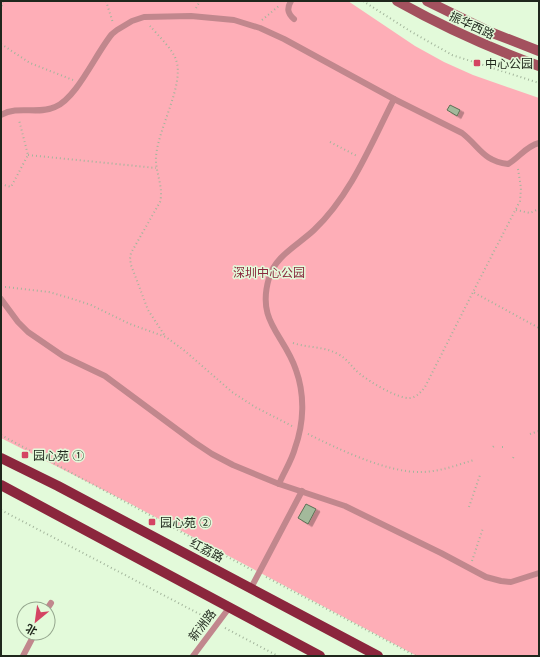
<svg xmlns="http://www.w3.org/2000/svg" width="540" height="657" font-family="Montserrat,'Noto Sans SC',sans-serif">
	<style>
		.green { fill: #feaeb7 }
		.building { fill: #a3b99b; stroke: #5d7155; filter: url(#shadow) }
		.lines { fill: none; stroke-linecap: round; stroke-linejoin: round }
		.path { stroke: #a3b59c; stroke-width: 2; stroke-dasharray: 1 3; stroke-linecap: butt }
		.lane { stroke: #c1878d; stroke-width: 6 }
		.secondary { stroke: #a3515e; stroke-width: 10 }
		.primary { stroke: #8b263d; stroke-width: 10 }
		.poi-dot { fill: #d44463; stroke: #e3fada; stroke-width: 1.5 }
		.labels { text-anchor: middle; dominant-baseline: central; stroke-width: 3; stroke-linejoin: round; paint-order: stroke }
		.street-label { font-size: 12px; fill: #1f271c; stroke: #e3fada }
		.poi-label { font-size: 12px; fill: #1f271c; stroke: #e3fada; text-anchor: start }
		.park-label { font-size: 12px; fill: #88283d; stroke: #e3fada }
	</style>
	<defs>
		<filter id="shadow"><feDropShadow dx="4" dy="2.5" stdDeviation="0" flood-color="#0004"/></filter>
	</defs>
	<rect width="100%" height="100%" fill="#e3fada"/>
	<!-- green -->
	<polygon class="green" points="1,1 348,1 415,46 444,62 473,75 539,98 539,656 417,656 129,503 1,438"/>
	<!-- building -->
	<g class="building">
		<polygon points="450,105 460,110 457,116 447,110"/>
		<polygon points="306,504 316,509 308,524 298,518"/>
	</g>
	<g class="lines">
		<!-- path -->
		<g class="path">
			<polyline points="106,1 113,23"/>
			<polyline points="363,1 410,31 452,55 539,83"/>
			<polyline points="196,8 200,1"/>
			<polyline points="1,10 3,1"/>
			<polyline points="262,20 280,5"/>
			<path d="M150 26C157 34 174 51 176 60 185 84 158 128 156 157 155 172 164 187 160 202L131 253 130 259 131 265 148 310 165 336"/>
			<polyline points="1,44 30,63 73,80"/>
			<polyline points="330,142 357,156"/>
			<polyline points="28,155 156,168"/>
			<polyline points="518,169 521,188 520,201 473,292 539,328"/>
			<polyline points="1,184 11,187 28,155 19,120"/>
			<polyline points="516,210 530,213 539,209"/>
			<polyline points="1,287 6,287 49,292 73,299 91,305 130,324 166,337 185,351 232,392 255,407 292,426"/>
			<path d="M293 343C308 348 323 346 338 354 349 360 351 367 360 374 370 382 398 399 410 398 417 397 421 392 425 387L473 292"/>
			<path d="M308 434C338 449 388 473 421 472 439 472 457 465 474 460"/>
			<polyline points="530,434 539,431"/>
			<polyline points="1,435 252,570"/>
			<polyline points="493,447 495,445"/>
			<polyline points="502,447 504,447"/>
			<polyline points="513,458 514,456"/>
			<polyline points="469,507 480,475"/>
			<polyline points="1,510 209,619"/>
			<polyline points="472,561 483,528"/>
			<polyline points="266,577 416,656"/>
			<polyline points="225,628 278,656"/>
		</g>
		<!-- lane -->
		<g class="lane">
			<path d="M291 1C287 8 287 13 294 19"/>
			<path d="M1 115C18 105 38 115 55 107 77 98 96 53 112 34L117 30 132 21 144 17 191 16 234 20 260 28 284 39 394 99 462 133C480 147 483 161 508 164 519 158 526 146 539 143"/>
			<polyline points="1,299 18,322 28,332 63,356 105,376 194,442 212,454 233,465 279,484 345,506 441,553 486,577 501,581 511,582 539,573"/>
			<path d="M279 484C284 472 292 460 295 448 304 423 305 395 296 370 284 334 256 322 269 278 275 256 298 245 314 230 351 195 371 144 394 99"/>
			<polyline points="251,588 302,491"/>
			<polyline points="47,609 51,603"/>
			<polyline points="23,656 35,633"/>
			<polyline points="193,656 229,608"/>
		</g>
		<!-- secondary -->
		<g class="secondary">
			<path d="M397 1C443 27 490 48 539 66"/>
			<polyline points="427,1 490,32 539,51"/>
		</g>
		<!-- primary -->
		<g class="primary">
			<polyline points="1,458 58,486 378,656"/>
			<polyline points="1,485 320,656"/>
		</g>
	</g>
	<!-- markers -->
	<g class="poi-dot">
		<rect x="473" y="59" width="8" height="8" rx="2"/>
		<rect x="21" y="451" width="8" height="8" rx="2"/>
		<rect x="148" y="518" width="8" height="8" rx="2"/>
	</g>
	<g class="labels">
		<!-- street labels -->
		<g class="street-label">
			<text transform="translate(472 25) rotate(25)">振华西路</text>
			<text transform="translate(207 550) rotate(28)">红荔路</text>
			<text transform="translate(202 625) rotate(-53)">新洲路</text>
		</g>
		<!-- poi labels -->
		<g class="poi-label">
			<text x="485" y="63">中心公园</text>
			<text x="33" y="455">园心苑 ①</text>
			<text x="160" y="522">园心苑 ②</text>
		</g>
		<!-- park labels -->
		<g class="park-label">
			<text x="269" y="272">深圳中心公园</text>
		</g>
	</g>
	<!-- border -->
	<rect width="540" height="657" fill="none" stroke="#1f271c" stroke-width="4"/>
	<!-- north arrow -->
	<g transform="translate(36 621) rotate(209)"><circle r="19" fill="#e3fada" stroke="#95a68e"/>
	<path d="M0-3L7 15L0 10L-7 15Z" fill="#d44463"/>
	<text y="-6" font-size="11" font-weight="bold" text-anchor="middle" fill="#1f271c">北</text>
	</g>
</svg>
